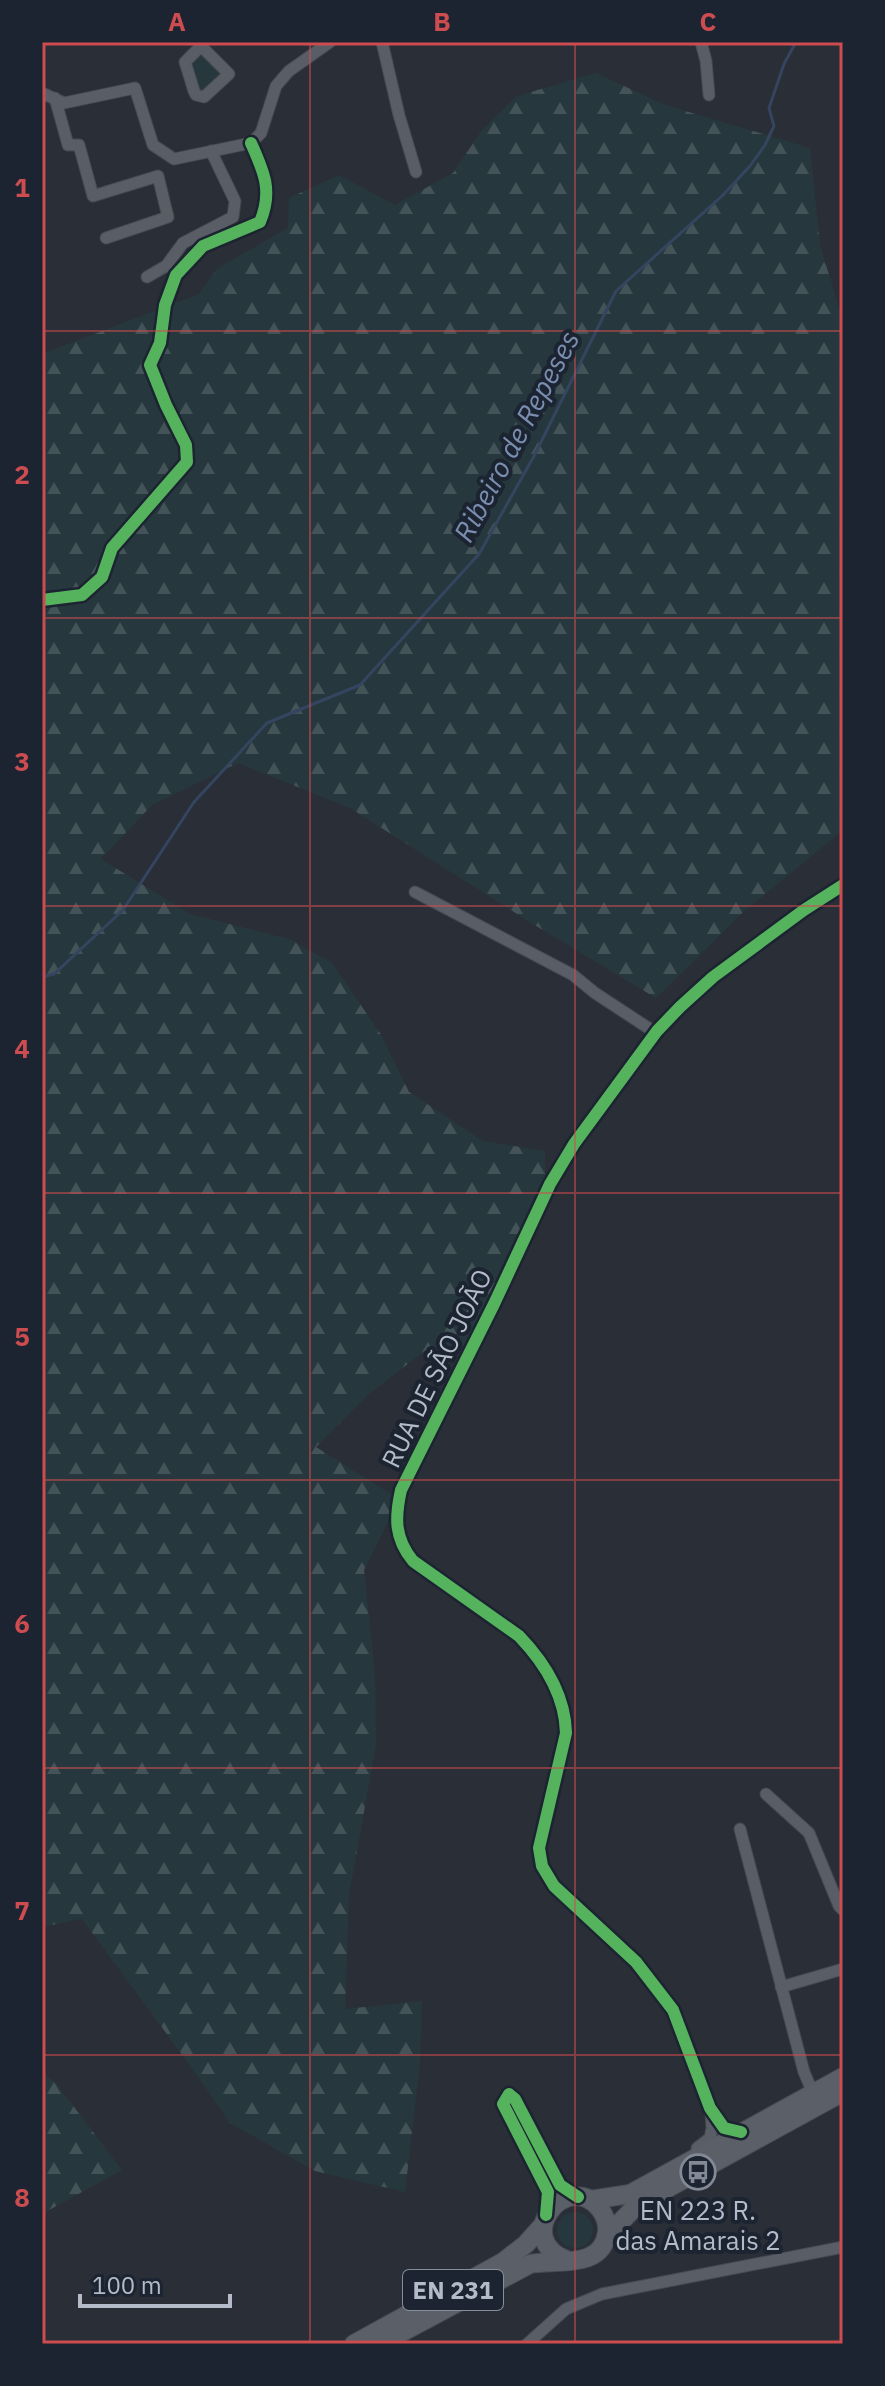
<svg xmlns="http://www.w3.org/2000/svg" width="885" height="2386" font-family="'IBM Plex Sans',sans-serif">
	<style>
		.grass { fill: #26383d }
		.forest { fill: url(#forest-firs) }
		.lines { fill: none; stroke-linecap: round; stroke-linejoin: round }
		.stream { stroke: #354560; stroke-width: 3 }
		.street-casing { stroke: #454950; stroke-width: 13 }
		.primary-casing { stroke: #474b54; stroke-width: 20 }
		.street { stroke: #595d65; stroke-width: 11 }
		.primary { stroke: #5b5f67; stroke-width: 18 }
		.cycleway-casing { stroke: #1c2432; stroke-width: 17 }
		.cycleway { stroke: #56b35d; stroke-width: 12 }
		.grid { fill: none; stroke: #cd4c50; stroke-width: 2; stroke-opacity: 0.55 }
		.labels { text-anchor: middle; dominant-baseline: central; stroke-width: 8; stroke-linejoin: round; paint-order: stroke }
		.shield { fill: #1c2432; stroke: #868d9b; stroke-width: 2 }
		.shield-label { font-size: 24px; font-weight: bold; fill: #b3bac8 }
		.street-label { font-size: 26px; fill: #b3bac8; stroke: #1c2432 }
		.poi-label { font-size: 26px; fill: #b3bac8; stroke: #1c2432 }
		.water-label { font-size: 28px; font-style: italic; fill: #7a8eb0; stroke: #1c2432 }
		.neatline { fill: none; stroke: #cd4c50; stroke-width: 3 }
		.grid-label { font-size: 26px; text-anchor: middle; font-weight: bold; fill: #cd4c50 }
	</style>
	<defs>
		<pattern id="forest-firs" width="22" height="20" patternUnits="userSpaceOnUse" patternTransform="scale(2)"><rect width="22" height="20" fill="#26383d"/><path d="M5 1l3.5 6h-7zM16 11l3.5 6h-7z" fill="#435358"/></pattern>
	</defs>
	<rect width="100%" height="100%" fill="#292e37"/>
	<!-- grass -->
	<g class="grass">
		<polygon points="199,51 221,73 203,91 199,88 190,59"/>
		<circle cx="575" cy="2230" r="18"/>
	</g>
	<!-- forest -->
	<g class="forest">
		<polygon points="596,73 665,105 810,148 820,245 843,321 843,830 741,914 656,998 528,921 350,808 238,763 152,805 101,859 190,914 289,939 332,963 380,1033 409,1092 483,1141 545,1151 545,1191 476,1344 427,1349 369,1394 316,1447 399,1499 364,1570 375,1674 376,1745 349,1895 345,2009 422,2001 420,2063 405,2192 315,2171 230,2123 194,2071 82,1919 42,1927 42,354 199,294 217,269 288,228 289,198 339,175 395,205 453,173 482,130 517,96"/>
		<polygon points="42,2073 55,2082 122,2170 42,2214"/>
	</g>
	<g class="lines">
		<!-- stream -->
		<polyline class="stream" points="42,977 54,974 123,910 194,802 267,723 360,685 479,554 534,456 616,291 722,196 750,166 765,145 774,126 769,108 784,64 796,42"/>
		<defs>
			<g id="street">
				<polyline points="382,42 399,115 416,172"/>
				<polyline points="701,42 706,61 709,95"/>
				<polygon points="199,48 203,48 229,74 204,97 196,95 194,91 185,62"/>
				<polyline points="42,93 64,103 135,88 153,145 174,159 251,143 261,133 276,86 289,71 330,42"/>
				<polyline points="55,98 68,145 79,145 93,196 158,176 168,217 106,238"/>
				<polyline points="147,277 166,266 183,243 233,217 235,201 211,151"/>
				<path d="M42 600 82 595 102 577 112 548 187 462 186 445 166 405 150 365 160 343 165 305 176 275 203 246 260 222C273 191 264 172 251 143"/>
				<polyline points="415,892 573,975 595,993 656,1033"/>
				<polyline points="766,1794 809,1833 839,1906 843,1910"/>
				<polyline points="740,1829 804,2072 813,2093"/>
				<polyline points="781,1987 843,1969"/>
				<path d="M740 2132 724 2128 710 2108 673 2010 636 1962 554 1886 542 1866 539 1848 566 1733C565 1695 544 1662 519 1636L413 1561C394 1538 395 1517 401 1490L494 1304 550 1184 574 1144 657 1031 680 1007 713 977 804 910 843 885"/>
				<polyline points="697,2148 710,2138 712,2128 711,2112"/>
				<polyline points="546,2214 548,2192 503,2104 509,2094 515,2099 560,2185 577,2197"/>
				<polyline points="527,2344 566,2309 602,2294 843,2247"/>
			</g>
			<g id="primary">
				<polyline points="590,2200 630,2194 843,2077"/>
				<polyline points="606,2237 637,2205 843,2092"/>
				<polyline points="354,2344 503,2262 526,2244 543,2225"/>
				<path d="M380 2344 530 2264C556 2259 603 2270 607 2232 608 2224 605 2216 600 2209 567 2167 509 2240 569 2261"/>
			</g>
		</defs>
		<!-- street casing -->
		<use href="#street" class="street-casing"/>
		<!-- primary casing -->
		<use href="#primary" class="primary-casing"/>
		<!-- street -->
		<use href="#street" class="street"/>
		<!-- primary -->
		<use href="#primary" class="primary"/>
		<defs>
			<g id="cycleway">
				<path d="M42 600 82 595 102 577 112 548 187 462 186 445 166 405 150 365 160 343 165 305 176 275 203 246 260 222C273 191 264 172 251 143"/>
				<path d="M741 2132 724 2128 710 2108 673 2010 636 1962 554 1886 542 1866 539 1848 566 1733C565 1695 544 1662 519 1636L413 1561C394 1538 395 1517 401 1490L494 1304 550 1184 574 1144 657 1031 680 1007 713 977 804 910 843 885"/>
				<polyline points="546,2215 548,2192 503,2104 509,2094 515,2099 560,2185 578,2197"/>
			</g>
		</defs>
		<!-- cycleway casing -->
		<use href="#cycleway" class="cycleway-casing"/>
		<!-- cycleway -->
		<use href="#cycleway" class="cycleway"/>
	</g>
	<!-- grid -->
	<path class="grid" d="M310 42V2344M575 42V2344M42 331H843M42 618H843M42 906H843M42 1193H843M42 1480H843M42 1768H843M42 2055H843"/>
	<!-- icons -->
	<defs>
		<symbol id="bus-ring" viewBox="-11 -11 22 22"><circle r="9.5" fill="#1c2432" stroke="#838995" stroke-width="1.5"/><path d="M-5-6H5V4H4V6H2V4H-2V6H-4V4H-5ZM-3.5-4V0h7V-4ZM-3.5 1.2v1.5H-2V1.2ZM2 1.2v1.5H3.5V1.2Z" fill="#838995"/></symbol>
	</defs>
	<g fill-rule="evenodd">
		<use href="#bus-ring" x="678" y="2152" width="40" height="40"/>
	</g>
	<g class="labels">
		<!-- shield labels -->
		<rect class="shield" x="403" y="2270" width="100" height="40" rx="6"/>
		<g class="shield-label">
			<text x="453" y="2290">EN 231</text>
		</g>
		<!-- street labels -->
		<g class="street-label">
			<text transform="translate(436 1368) rotate(-64)">RUA DE SÃO JOÃO</text>
		</g>
		<!-- poi labels -->
		<g class="poi-label">
			<text x="698" y="2210">EN 223 R.<tspan x="698" dy="30">das Amarais 2</tspan></text>
		</g>
		<!-- water labels -->
		<g class="water-label">
			<text transform="translate(516 436) rotate(-62)">Ribeiro de Repeses</text>
		</g>
	</g>
	<!-- border -->
	<rect width="885" height="2386" fill="none" stroke="#1c2432" stroke-width="88"/>
	<!-- scale -->
	<path d="M80 2294v12h150v-12" fill="none" stroke="#b3bac8" stroke-width="4"/>
	<text x="92" y="2294" font-size="24" fill="#b3bac8" stroke="#1c2432" stroke-width="6" paint-order="stroke">100 m</text>
	<rect x="44" y="44" width="797" height="2298" class="neatline"/>
	<g class="grid-label">
		<text x="177" y="31">A</text>
		<text x="442" y="31">B</text>
		<text x="708" y="31">C</text>
		<text x="22" y="197">1</text>
		<text x="22" y="484">2</text>
		<text x="22" y="771">3</text>
		<text x="22" y="1058">4</text>
		<text x="22" y="1346">5</text>
		<text x="22" y="1633">6</text>
		<text x="22" y="1920">7</text>
		<text x="22" y="2207">8</text>
	</g>
</svg>
